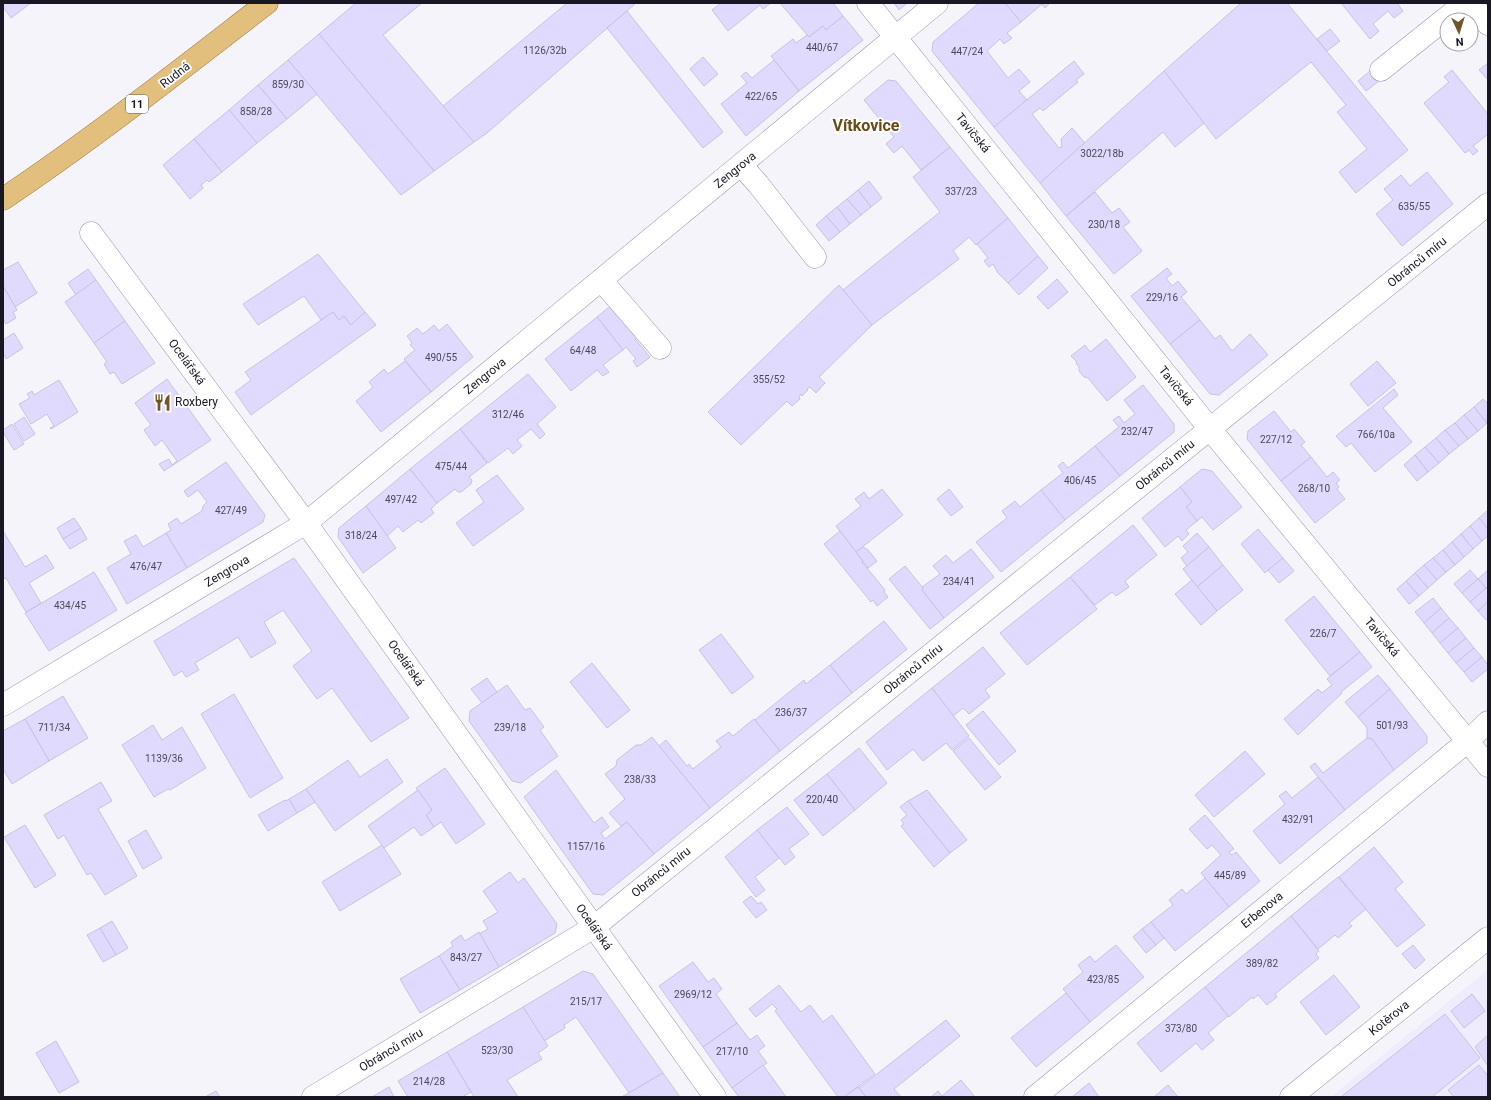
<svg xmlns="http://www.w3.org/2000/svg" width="1491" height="1100" font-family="Roboto,sans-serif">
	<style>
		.built { fill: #eeecfd }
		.building { fill: #e0dbfe; stroke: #c7c2e4 }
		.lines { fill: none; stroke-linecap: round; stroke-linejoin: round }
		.minor-casing { stroke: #9691b2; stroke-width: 23 }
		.major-casing { stroke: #906926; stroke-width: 23 }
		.minor { stroke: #fff; stroke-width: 22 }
		.major { stroke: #e3bf7d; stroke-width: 22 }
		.labels { text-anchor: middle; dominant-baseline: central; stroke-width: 3.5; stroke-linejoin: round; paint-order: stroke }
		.number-label { font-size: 10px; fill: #4b485a }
		.shield { fill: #fff; stroke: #5e5d65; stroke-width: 1 }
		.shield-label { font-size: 11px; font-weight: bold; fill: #191723 }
		.street-label { font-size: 12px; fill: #191723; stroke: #fff }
		.poi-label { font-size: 12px; fill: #191723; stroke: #fff; text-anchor: start }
		.district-label { font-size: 16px; font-weight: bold; fill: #694a14; stroke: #fff }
	</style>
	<rect width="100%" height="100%" fill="#f5f4fb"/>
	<!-- built -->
	<polygon class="built" points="1488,970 1488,1097 1331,1097 1442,1007"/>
	<!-- building -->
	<g class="building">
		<polygon points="3,3 31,3 11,18 3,7"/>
		<polygon points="356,3 422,3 383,35 474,142 434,171 319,34"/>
		<polygon points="567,3 636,3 487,133 474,142 443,106"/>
		<polygon points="721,3 771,3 763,9 760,5 728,31 712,10"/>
		<polygon points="780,3 833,3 843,16 826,30 823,26 809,37"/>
		<polygon points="894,3 907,3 899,10"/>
		<polygon points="979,3 1005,3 1021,22 1007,33 1012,38 1004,44 1000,39 987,51 1008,78 1019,69 1030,82 1019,91 1027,100 994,127 932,51 933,42"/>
		<polygon points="1005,3 1050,3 1045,8 1042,4 1021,22"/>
		<polygon points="1241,3 1287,3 1408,150 1356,193 1339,172 1367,149 1337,112 1346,105 1311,62 1216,139 1164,71"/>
		<polygon points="1341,3 1397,3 1403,11 1394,18 1388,11 1373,24 1379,31 1370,39"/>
		<polygon points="627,11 723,132 703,148 607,28"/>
		<polygon points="843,16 863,40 799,91 771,56 793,39 796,43 807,35 809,37 823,26 826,30"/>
		<polygon points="1330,29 1340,41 1327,51 1317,39"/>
		<polygon points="319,34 434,171 401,195 288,60"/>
		<polygon points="703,57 718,74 704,86 690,69"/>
		<polygon points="288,60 317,94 287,119 258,85"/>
		<polygon points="774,60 799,91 746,136 721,104 747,83 741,76 746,72 752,78"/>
		<polygon points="1074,61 1084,74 1076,80 1078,82 1043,111 1040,108 1032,114 1059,148 1062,147 1061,139 1072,128 1085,143 1040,183 994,127"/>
		<polygon points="1488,63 1488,80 1479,70"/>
		<polygon points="1375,67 1383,78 1366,91 1358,81"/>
		<polygon points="1452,70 1488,114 1488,134 1473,146 1478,151 1473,155 1469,150 1465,153 1424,103 1449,82 1444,77"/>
		<polygon points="1164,71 1204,123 1175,147 1163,132 1066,216 1040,183"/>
		<polygon points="888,80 896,81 950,147 921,170 902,146 894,153 886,144 894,137 864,100"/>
		<polygon points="258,85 287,119 257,143 229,110"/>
		<polygon points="229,110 257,143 222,172 194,139"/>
		<polygon points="194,139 222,172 209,182 207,180 201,185 203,188 190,199 163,165"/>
		<polygon points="950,147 1008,218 976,245 969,237 953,251 959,259 872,325 843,290 940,212 913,177"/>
		<polygon points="1427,172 1453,204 1402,246 1376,214 1393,200 1384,189 1401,175 1410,186"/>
		<polygon points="869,181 882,198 871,207 858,190"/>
		<polygon points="858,190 871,207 861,215 847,199"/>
		<polygon points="1095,192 1112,213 1119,208 1130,222 1123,227 1142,251 1114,274 1066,216"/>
		<polygon points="847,199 861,215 850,224 837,207"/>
		<polygon points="837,207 850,224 840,232 826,216"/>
		<polygon points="826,216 840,232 829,241 816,225"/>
		<polygon points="1008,218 1038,256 1008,283 998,273 993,264 989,267 984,261 988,258 977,244"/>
		<polygon points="318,254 365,312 351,325 344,316 339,320 333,312 321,320 304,296 258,325 243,304"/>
		<polygon points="1038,256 1048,268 1019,295 1008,283"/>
		<polygon points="18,262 37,293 15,307 3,286 3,270"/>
		<polygon points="1167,268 1172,274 1166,278 1172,286 1178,281 1187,292 1181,297 1200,320 1170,344 1131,296"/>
		<polygon points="88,269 96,280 76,295 68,283"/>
		<polygon points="1057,279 1068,292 1048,309 1037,297"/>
		<polygon points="96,280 125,321 94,343 65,302"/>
		<polygon points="839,285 872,325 819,377 825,383 816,393 810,387 807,389 808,390 802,396 801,394 799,397 800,399 792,406 787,401 741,445 708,412"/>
		<polygon points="3,286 17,310 13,312 16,318 6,324 3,319"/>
		<polygon points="614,303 640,335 635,339 650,357 637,367 633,361 636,359 626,347 623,350 597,317"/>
		<polygon points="333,312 339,320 344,316 351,325 365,312 376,325 251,415 235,392 251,380 245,372"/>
		<polygon points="597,317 623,350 603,365 609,372 603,376 597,370 571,391 545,359"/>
		<polygon points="1200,320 1215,339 1220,335 1232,351 1250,334 1268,355 1219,395 1210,394 1170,344"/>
		<polygon points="125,321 155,363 122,384 114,372 110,374 104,364 107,362 94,343"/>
		<polygon points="447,324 473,357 431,392 404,359 415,350 410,345 412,343 407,336 417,328 423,334 434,325 439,331"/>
		<polygon points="14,333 23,348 6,359 3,353 3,340"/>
		<polygon points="1106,339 1136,377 1107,401 1088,378 1084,377 1079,371 1079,367 1076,363 1077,362 1071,356 1085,345 1090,352"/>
		<polygon points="405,361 431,392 381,432 356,401 373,387 369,382 384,369 388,374"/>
		<polygon points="1377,361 1396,383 1368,406 1350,384"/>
		<polygon points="528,374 556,407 537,424 545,434 540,439 531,429 517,440 522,446 513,454 508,448 488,463 460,429"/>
		<polygon points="167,379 211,440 164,471 159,464 169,459 172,465 177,461 162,440 155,446 144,430 151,425 135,403"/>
		<polygon points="59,380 78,412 51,429 50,428 54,426 47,414 31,424 19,404 30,398 27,394 32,391 34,395"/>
		<polygon points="1143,385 1174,424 1174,432 1120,476 1095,446 1119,427 1113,420 1119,416 1124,423 1135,414 1124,400"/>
		<polygon points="1394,389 1398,395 1383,408 1412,442 1375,472 1351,443 1346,447 1336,436"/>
		<polygon points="1483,399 1488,404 1487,423 1474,407"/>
		<polygon points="1474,407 1487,423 1478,431 1464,415"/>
		<polygon points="1274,411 1291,432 1294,429 1305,442 1301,445 1311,457 1281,481 1247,439 1248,431"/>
		<polygon points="1464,415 1478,431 1468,439 1455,423"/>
		<polygon points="24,417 35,434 24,441 14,424"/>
		<polygon points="1455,423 1468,439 1459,446 1445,430"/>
		<polygon points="12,424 24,444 14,450 3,432 3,430"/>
		<polygon points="460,429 487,463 469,477 472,480 471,484 461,492 458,492 455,489 437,503 410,469"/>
		<polygon points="1445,430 1459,446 1449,454 1436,438"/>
		<polygon points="1436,438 1449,454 1439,463 1425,447"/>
		<polygon points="1095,446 1120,476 1065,520 1041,490 1063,473 1058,466 1063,462 1068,468"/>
		<polygon points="1425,447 1439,463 1428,472 1415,455"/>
		<polygon points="1415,455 1428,472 1417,481 1404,465"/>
		<polygon points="1311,457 1327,477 1333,472 1340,480 1336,483 1339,487 1337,489 1345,499 1315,523 1281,481"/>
		<polygon points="226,462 265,515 263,522 187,568 166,533 171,530 168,524 177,518 181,524 202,511 203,506 207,502 198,490 188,497 184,491"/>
		<polygon points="410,469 437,503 431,509 434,513 421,523 418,520 403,532 398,526 387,536 366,506"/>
		<polygon points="1202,469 1212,471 1242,507 1213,530 1202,517 1197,521 1186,507 1192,502 1180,487"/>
		<polygon points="497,475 524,509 473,546 456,523 484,502 476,490"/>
		<polygon points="1180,487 1192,502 1186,507 1197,521 1186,530 1189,534 1182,541 1178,536 1165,547 1142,518"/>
		<polygon points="882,489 903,515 856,552 836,526 861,506 855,499 864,492 869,499"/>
		<polygon points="949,489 963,507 951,516 937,499"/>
		<polygon points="1041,490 1065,520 1001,572 976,542 1007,518 1002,511 1015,501 1020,507"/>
		<polygon points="366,506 396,548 363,573 338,537 339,528"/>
		<polygon points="1488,510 1488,529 1479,518"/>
		<polygon points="74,518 81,528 63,539 57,528"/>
		<polygon points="1479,518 1488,529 1488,536 1482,541 1470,526"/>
		<polygon points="1133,525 1157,555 1125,581 1129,587 1116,596 1112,592 1095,605 1070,577"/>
		<polygon points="1470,526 1482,541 1473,549 1461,534"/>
		<polygon points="81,528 87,539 70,549 63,539"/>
		<polygon points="1258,529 1283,558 1265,573 1241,544"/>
		<polygon points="3,531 25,567 46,555 54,568 29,583 41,603 26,612 6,578 5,579 3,576"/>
		<polygon points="840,531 863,561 862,562 885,590 884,592 888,597 877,606 873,600 871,602 824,544"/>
		<polygon points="166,533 187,568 127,604 107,568 131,554 124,541 136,535 143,547"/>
		<polygon points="1197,533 1209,547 1187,566 1181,558 1188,552 1183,546"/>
		<polygon points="1461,534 1473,549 1464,557 1452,542"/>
		<polygon points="1452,542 1464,557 1455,565 1443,550"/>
		<polygon points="863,547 868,550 877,561 868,568 856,552"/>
		<polygon points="1209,547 1223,565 1197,587 1183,569"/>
		<polygon points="971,549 994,577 944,618 922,590 923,588 922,587 940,574 933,566 946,555 953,563"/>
		<polygon points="1443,550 1455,565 1446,572 1433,558"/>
		<polygon points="294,558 409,718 371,742 332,688 317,699 293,666 312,651 283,610 264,622 276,643 251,658 238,637 195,663 199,670 186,677 182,671 174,676 154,641"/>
		<polygon points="1283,558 1294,571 1279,583 1268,570"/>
		<polygon points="1433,558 1446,572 1437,580 1424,565"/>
		<polygon points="1223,565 1243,590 1217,611 1197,587"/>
		<polygon points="1424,565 1437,580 1428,588 1415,573"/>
		<polygon points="905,566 923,588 922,590 944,618 930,629 889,579"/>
		<polygon points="1470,570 1478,579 1462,593 1454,584"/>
		<polygon points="1488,570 1488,586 1486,588 1478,579"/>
		<polygon points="94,572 117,610 49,651 25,613"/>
		<polygon points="1415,573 1428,588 1419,596 1406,581"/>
		<polygon points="1070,577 1097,609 1027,665 1000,633"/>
		<polygon points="1478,579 1486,588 1470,602 1462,593"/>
		<polygon points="1192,580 1217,611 1201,625 1175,594"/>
		<polygon points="1406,581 1419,596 1409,604 1397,589"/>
		<polygon points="1486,588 1488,590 1488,602 1478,611 1470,602"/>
		<polygon points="1314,596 1360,652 1330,676 1285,620"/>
		<polygon points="1433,598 1441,608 1424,623 1415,612"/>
		<polygon points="1488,602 1488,618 1486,620 1478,611"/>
		<polygon points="1441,608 1449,618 1432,633 1424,623"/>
		<polygon points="1449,618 1458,628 1440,643 1432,633"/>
		<polygon points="884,621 907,649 852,693 830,665"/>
		<polygon points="1458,628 1466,638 1448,653 1440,643"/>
		<polygon points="721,634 754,677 732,694 699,650"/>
		<polygon points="1466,638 1474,648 1456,663 1448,653"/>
		<polygon points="983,647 1005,674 985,690 990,697 969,714 963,708 953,716 932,688"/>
		<polygon points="1474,648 1482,657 1464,672 1456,663"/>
		<polygon points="1360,652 1372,667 1341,692 1342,693 1298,735 1284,719 1318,689 1322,693 1332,685 1327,679"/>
		<polygon points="1482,657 1488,665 1488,669 1472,682 1464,672"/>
		<polygon points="592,663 630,710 607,728 570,682"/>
		<polygon points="830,665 852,693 780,751 755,720 804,680 806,684"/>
		<polygon points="1378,675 1390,689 1358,717 1345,702"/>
		<polygon points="487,678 497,692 482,703 471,689"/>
		<polygon points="507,685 525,710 530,708 544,727 540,730 558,756 521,783 512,781 469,721 470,711"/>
		<polygon points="932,688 969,736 952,750 946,743 923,761 913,749 887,770 866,742"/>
		<polygon points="1390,689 1427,736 1427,743 1394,770 1372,739 1367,738 1367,728 1358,717"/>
		<polygon points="234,694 283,778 250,798 201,714"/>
		<polygon points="63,696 88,738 49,761 25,719"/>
		<polygon points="983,711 1016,751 999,765 966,725"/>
		<polygon points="25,719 49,761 12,784 3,769 3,731"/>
		<polygon points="754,719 780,751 710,808 659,746 666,740 687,766 689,764 693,769 721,747 716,741 729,732 733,736"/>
		<polygon points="153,725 162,740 182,727 206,768 170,790 168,789 154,797 122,745"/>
		<polygon points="652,737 710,808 654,854 627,822 621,826 609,813 625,799 605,774 616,766 617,760 636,745 641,745"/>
		<polygon points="969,738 1001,777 985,790 953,751"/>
		<polygon points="1367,738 1372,739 1394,770 1345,810 1310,767 1315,763 1323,773"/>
		<polygon points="859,748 887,783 855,810 827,774"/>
		<polygon points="1245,751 1265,774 1214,817 1195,795"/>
		<polygon points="387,759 403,782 335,831 306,789 348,760 360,777"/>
		<polygon points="445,768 485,824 456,844 441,822 434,827 426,815 432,810 416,788"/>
		<polygon points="556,770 594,823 602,817 609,827 601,833 605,839 627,822 654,854 603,895 593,894 524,797"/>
		<polygon points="827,774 855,810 823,836 794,800"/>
		<polygon points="1318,777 1345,810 1280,864 1253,831 1285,804 1279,796 1286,791 1292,798"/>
		<polygon points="101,782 112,801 98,809 137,876 105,895 91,873 87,875 64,835 58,839 44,815"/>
		<polygon points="306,789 315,802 297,813 289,799"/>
		<polygon points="418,790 432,810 426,815 434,827 421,836 414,827 384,848 368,826"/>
		<polygon points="927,790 967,840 950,853 908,801"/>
		<polygon points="289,799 297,813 268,831 258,815 285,800 286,801"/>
		<polygon points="908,801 950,853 934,867 901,826 904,824 901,820 907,815 900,807"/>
		<polygon points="787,807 809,834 789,849 795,857 785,865 757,830"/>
		<polygon points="1205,815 1234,849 1229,852 1232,855 1236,852 1260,881 1229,907 1201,873 1221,855 1212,845 1207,849 1189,829"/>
		<polygon points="25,825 56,875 35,888 4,837"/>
		<polygon points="146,830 162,858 143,869 128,841"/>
		<polygon points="757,830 779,858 755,877 765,890 756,897 725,857"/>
		<polygon points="382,845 401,874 340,911 322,882"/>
		<polygon points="1374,847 1403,882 1395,889 1425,925 1397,947 1339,877"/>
		<polygon points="510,872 518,883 524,878 557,924 555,933 499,967 479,934 488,929 483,921 498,912 483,891"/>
		<polygon points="1338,877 1366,909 1349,923 1352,926 1338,938 1335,935 1318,949 1291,916"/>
		<polygon points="1205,878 1229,907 1175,951 1151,922 1173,905 1169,900 1182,889 1186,894"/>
		<polygon points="751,896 758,904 761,902 767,910 756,918 743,902"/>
		<polygon points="1291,916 1319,951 1316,954 1319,958 1275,994 1277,997 1267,1005 1258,995 1253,999 1252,997 1229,1017 1205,987"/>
		<polygon points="112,921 128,948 116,955 100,928"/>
		<polygon points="1151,922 1164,938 1156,945 1142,929"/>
		<polygon points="100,928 116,955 103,962 87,935"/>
		<polygon points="1142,929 1156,945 1146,953 1133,937"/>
		<polygon points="479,932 499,967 460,990 439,956 453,946 451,942 461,935 465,941"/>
		<polygon points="1116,945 1144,977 1090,1022 1063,989 1083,972 1078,965 1090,956 1095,962"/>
		<polygon points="1413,945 1425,960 1415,969 1402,954"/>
		<polygon points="439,956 460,990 420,1013 400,979"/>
		<polygon points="693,962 708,982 714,978 722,989 716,994 737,1023 703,1047 659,986"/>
		<polygon points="583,971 593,974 663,1073 629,1093 576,1017 564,1025 565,1028 544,1041 523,1007"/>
		<polygon points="1334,975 1360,1007 1326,1035 1300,1002"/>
		<polygon points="779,985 801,1012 810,1005 823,1022 832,1015 875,1074 844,1097 838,1097 775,1011 777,1009 772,1004 756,1017 749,1009"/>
		<polygon points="1205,987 1228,1016 1208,1033 1214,1040 1202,1050 1196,1043 1161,1072 1137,1043"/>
		<polygon points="1066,993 1090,1022 1036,1067 1011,1038"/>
		<polygon points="1472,994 1485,1011 1464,1028 1451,1011"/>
		<polygon points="523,1007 548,1046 538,1053 542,1059 507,1080 518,1097 474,1097 447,1052"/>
		<polygon points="1445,1014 1480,1058 1432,1097 1341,1097"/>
		<polygon points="946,1020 960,1036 894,1089 901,1097 866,1097 859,1088"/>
		<polygon points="737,1023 750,1040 757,1035 765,1046 758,1051 767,1063 732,1088 703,1047"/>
		<polygon points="1488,1035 1488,1066 1475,1047"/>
		<polygon points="56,1041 79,1082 59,1093 36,1053"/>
		<polygon points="447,1052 471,1092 462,1097 408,1097 398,1081"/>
		<polygon points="763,1065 786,1097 739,1097 732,1088"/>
		<polygon points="1479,1065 1488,1076 1488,1097 1454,1097 1448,1090"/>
		<polygon points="663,1073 680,1097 623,1096 629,1093"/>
		<polygon points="961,1080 975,1097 931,1097 938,1091 942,1096"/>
		<polygon points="1089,1083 1099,1097 1072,1097"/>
		<polygon points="1168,1085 1178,1097 1156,1097 1155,1096"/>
		<polygon points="389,1087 394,1097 372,1097"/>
		<polygon points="858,1087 866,1097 844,1097"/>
		<polygon points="216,1091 220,1097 205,1097"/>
	</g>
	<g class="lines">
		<defs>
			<g id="minor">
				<polyline points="868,3 1210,429 1488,766"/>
				<polyline points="1471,3 1488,24"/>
				<polyline points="1381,70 1465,3"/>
				<polyline points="741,165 758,184 815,257"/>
				<polyline points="91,233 306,523 715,1097"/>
				<polyline points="601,280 660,348"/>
				<polyline points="3,705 306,523 937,3"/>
				<polyline points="313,1097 594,927 1488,204"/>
				<polyline points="1035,1097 1468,741 1488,722"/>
				<polyline points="1291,1097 1488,938"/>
			</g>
			<path id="major" d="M3 199C94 138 180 70 267 3"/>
		</defs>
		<!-- minor casing -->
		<use href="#minor" class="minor-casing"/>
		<!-- major casing -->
		<use href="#major" class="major-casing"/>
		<!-- minor -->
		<use href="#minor" class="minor"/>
		<!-- major -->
		<use href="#major" class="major"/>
	</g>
	<!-- icons -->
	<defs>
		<symbol id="restaurant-bare" viewBox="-9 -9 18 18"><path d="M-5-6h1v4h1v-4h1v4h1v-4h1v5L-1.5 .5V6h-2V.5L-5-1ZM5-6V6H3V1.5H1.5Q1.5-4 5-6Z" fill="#715528" stroke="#fff" stroke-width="2.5" paint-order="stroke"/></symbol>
	</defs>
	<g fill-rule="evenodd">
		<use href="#restaurant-bare" x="150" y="390" width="25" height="25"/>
	</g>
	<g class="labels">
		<!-- number labels -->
		<g class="number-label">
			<text x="822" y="47">440/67</text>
			<text x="545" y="50">1126/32b</text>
			<text x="967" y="51">447/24</text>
			<text x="288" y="84">859/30</text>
			<text x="761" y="96">422/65</text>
			<text x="256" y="111">858/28</text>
			<text x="1102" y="153">3022/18b</text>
			<text x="961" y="191">337/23</text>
			<text x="1414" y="206">635/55</text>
			<text x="1104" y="224">230/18</text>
			<text x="1162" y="297">229/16</text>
			<text x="583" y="350">64/48</text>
			<text x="441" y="357">490/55</text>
			<text x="769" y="379">355/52</text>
			<text x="508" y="414">312/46</text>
			<text x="1137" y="431">232/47</text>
			<text x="1376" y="434">766/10a</text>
			<text x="1276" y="439">227/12</text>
			<text x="451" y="466">475/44</text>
			<text x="1080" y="480">406/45</text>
			<text x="1314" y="488">268/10</text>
			<text x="401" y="499">497/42</text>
			<text x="231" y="510">427/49</text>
			<text x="361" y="535">318/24</text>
			<text x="146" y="566">476/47</text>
			<text x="959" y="581">234/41</text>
			<text x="70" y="605">434/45</text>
			<text x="1323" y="633">226/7</text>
			<text x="791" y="712">236/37</text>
			<text x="1392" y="725">501/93</text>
			<text x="54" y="727">711/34</text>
			<text x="510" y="727">239/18</text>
			<text x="164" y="758">1139/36</text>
			<text x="640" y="779">238/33</text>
			<text x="822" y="799">220/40</text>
			<text x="1298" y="819">432/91</text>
			<text x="586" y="846">1157/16</text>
			<text x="1230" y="875">445/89</text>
			<text x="466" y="957">843/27</text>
			<text x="1262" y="963">389/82</text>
			<text x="1103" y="979">423/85</text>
			<text x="693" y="994">2969/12</text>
			<text x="586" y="1001">215/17</text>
			<text x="1181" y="1028">373/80</text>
			<text x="497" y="1050">523/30</text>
			<text x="732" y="1051">217/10</text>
			<text x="429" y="1081">214/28</text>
		</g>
		<!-- shield labels -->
		<rect class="shield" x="126" y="95" width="22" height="18" rx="3"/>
		<g class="shield-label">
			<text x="137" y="104">11</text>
		</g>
		<!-- street labels -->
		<g class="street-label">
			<text transform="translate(175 75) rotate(-38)">Rudná</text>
			<text transform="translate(973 133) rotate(51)">Tavičská</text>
			<text transform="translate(735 170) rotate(-39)">Zengrova</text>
			<text transform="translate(1417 262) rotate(-39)">Obránců míru</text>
			<text transform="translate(187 362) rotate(54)">Ocelářská</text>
			<text transform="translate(485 376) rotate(-39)">Zengrova</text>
			<text transform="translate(1176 386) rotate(51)">Tavičská</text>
			<text transform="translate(1165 465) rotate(-39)">Obránců míru</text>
			<text transform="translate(227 571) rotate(-31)">Zengrova</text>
			<text transform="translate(1382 637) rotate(50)">Tavičská</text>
			<text transform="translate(406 663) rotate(55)">Ocelářská</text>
			<text transform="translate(913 669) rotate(-39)">Obránců míru</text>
			<text transform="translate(661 872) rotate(-39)">Obránců míru</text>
			<text transform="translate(1262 910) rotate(-39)">Erbenova</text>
			<text transform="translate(594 927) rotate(55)">Ocelářská</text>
			<text transform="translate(1389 1018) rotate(-39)">Kotěrova</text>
			<text transform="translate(391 1050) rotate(-31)">Obránců míru</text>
		</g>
		<!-- poi labels -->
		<g class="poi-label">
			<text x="175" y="402">Roxbery</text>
		</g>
		<!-- district labels -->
		<g class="district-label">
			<text x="866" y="125">Vítkovice</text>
		</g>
	</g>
	<!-- border -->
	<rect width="1491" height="1100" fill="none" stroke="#191723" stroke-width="8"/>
	<!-- north arrow -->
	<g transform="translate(1459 32) rotate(176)"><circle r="19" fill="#ffffff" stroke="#a3a2a7"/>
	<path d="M0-3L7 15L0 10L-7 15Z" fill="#715528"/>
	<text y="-6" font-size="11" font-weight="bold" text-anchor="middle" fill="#191723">N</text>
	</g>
</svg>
